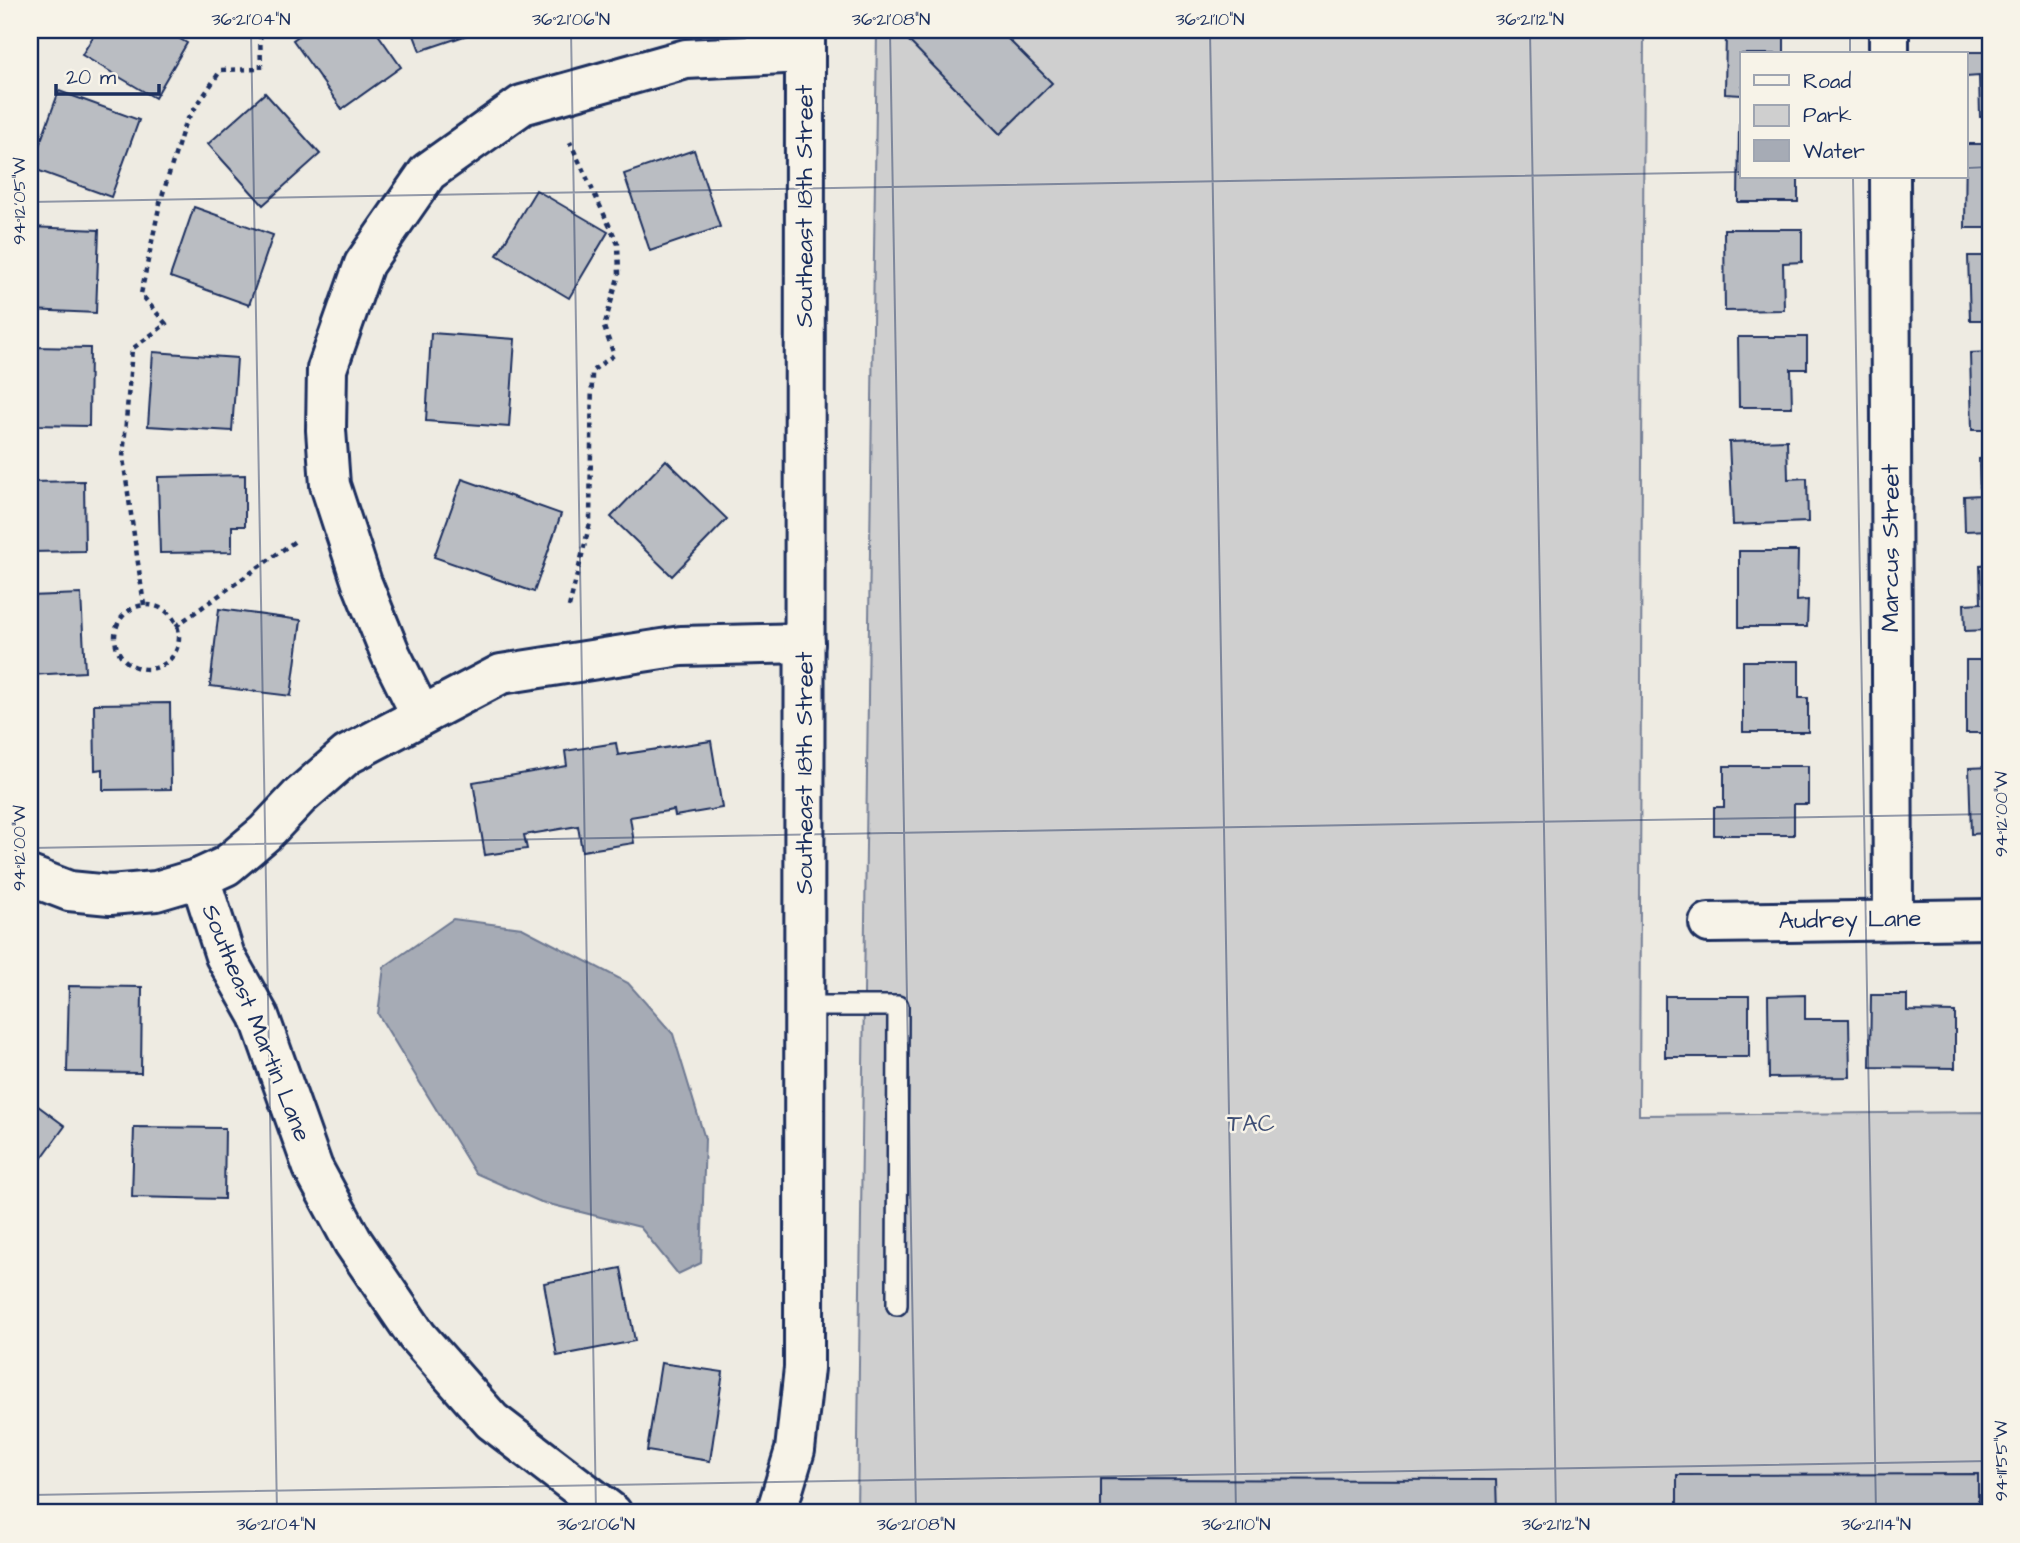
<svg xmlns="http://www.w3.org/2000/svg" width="2020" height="1543" font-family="'Architects Daughter',sans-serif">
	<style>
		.green { fill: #cfcfcf; stroke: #757f96; stroke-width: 2 }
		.water { fill: #a6abb5; stroke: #6e7992; stroke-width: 2 }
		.building { fill: #babdc2; stroke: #1b2f5e; stroke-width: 2 }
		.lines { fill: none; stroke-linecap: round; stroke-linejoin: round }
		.service-casing { stroke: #1b2f5e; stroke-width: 24 }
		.minor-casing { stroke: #1b2f5e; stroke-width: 44 }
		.path { stroke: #1b2f5e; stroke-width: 4.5; stroke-dasharray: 5 5; stroke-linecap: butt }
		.service { stroke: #f7f3e8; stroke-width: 19 }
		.minor { stroke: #f7f3e8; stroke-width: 38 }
		.ticks { fill: none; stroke: #1b2f5e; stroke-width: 2; stroke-opacity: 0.45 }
		.labels { text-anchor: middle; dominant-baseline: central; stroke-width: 5; stroke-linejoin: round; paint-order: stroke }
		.street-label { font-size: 24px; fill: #1b2f5e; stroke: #f7f3e8 }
		.park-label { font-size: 24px; fill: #3f4f75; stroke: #f7f3e8 }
		.neatline { fill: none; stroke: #1b2f5e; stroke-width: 2.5 }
		.ticks-label { font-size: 18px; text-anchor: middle; fill: #1b2f5e }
	</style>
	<rect width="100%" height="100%" fill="#eeebe2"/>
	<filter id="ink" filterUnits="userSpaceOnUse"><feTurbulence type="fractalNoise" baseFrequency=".0143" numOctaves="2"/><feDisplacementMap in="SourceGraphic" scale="14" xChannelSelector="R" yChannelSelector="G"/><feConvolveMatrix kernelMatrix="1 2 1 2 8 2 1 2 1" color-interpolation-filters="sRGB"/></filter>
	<g filter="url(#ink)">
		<!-- green -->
		<polygon class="green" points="877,30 1644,30 1639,1115 1990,1112 1990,1513 857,1513"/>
		<!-- water -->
		<polygon class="water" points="453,919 522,928 628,983 673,1034 705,1139 701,1263 678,1274 640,1227 541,1202 475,1173 378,1014 384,967"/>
		<!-- building -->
		<g class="building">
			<polygon points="97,30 164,30 187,43 155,98 82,55"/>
			<polygon points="307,30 375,30 401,67 342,109 293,40"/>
			<polygon points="412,30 482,30 420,51"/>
			<polygon points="902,30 999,30 1052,83 1000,134 900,32"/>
			<polygon points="1726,30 1784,30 1784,54 1742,54 1742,95 1725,94"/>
			<polygon points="1964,52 1990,52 1990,117 1980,117 1979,76 1966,77"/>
			<polygon points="59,91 139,120 111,197 31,168"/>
			<polygon points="265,93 320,154 263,205 208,144"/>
			<polygon points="1739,124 1742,124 1742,177 1798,177 1798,202 1738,202"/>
			<polygon points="1966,144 1990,144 1990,228 1965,228"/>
			<polygon points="694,150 720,227 650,251 624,174"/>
			<polygon points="536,190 608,232 569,298 497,255"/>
			<polygon points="194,207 273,235 249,305 170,277"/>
			<polygon points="30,227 99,230 96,313 30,310"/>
			<polygon points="1724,229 1802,229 1802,262 1783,263 1784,310 1725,311"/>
			<polygon points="1968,256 1990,256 1990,320 1970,320"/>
			<polygon points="431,333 515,339 509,427 426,421"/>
			<polygon points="1738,337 1807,337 1807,369 1791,369 1792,407 1739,407"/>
			<polygon points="30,347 90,348 89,426 30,425"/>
			<polygon points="153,352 237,358 232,431 148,426"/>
			<polygon points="1990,352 1990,430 1972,430 1970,353"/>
			<polygon points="1787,440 1788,479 1807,478 1808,522 1733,525 1729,442"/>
			<polygon points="1990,458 1990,530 1965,531 1964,496 1980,495 1979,459"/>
			<polygon points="666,460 727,519 672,576 611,517"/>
			<polygon points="245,475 245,526 232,526 232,552 160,553 158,477"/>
			<polygon points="462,479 561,514 534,592 434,557"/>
			<polygon points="84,481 85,551 30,552 30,482"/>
			<polygon points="1739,551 1798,551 1797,601 1808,600 1807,627 1739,627"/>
			<polygon points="1990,564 1990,630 1965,631 1964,604 1981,603 1980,565"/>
			<polygon points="81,594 85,672 30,675 30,596"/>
			<polygon points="219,609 301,620 291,696 210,686"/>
			<rect x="1966" y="660" width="24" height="73"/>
			<polygon points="1743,661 1799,661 1799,698 1808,698 1808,732 1743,732"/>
			<polygon points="170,703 171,789 103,790 103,769 95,770 94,704"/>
			<polygon points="711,741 722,808 675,816 674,810 630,817 634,843 582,851 578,826 524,835 527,849 485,855 473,782 567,766 565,751 616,743 618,755"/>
			<polygon points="1724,766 1808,766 1808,804 1794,804 1794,835 1714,835 1714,807 1724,807"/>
			<polygon points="1990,767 1990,833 1971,834 1969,768"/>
			<polygon points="69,986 142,987 141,1073 67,1072"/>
			<polygon points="1805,995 1805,1019 1849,1019 1850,1077 1769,1078 1768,996"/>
			<polygon points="1871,995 1907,995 1907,1011 1955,1012 1955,1068 1870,1067"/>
			<rect x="1665" y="996" width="84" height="61"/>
			<polygon points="30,1100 65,1126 30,1174"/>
			<polygon points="134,1127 225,1128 224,1199 132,1197"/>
			<polygon points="621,1268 635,1341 557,1356 544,1283"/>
			<polygon points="661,1363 723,1372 710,1461 647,1451"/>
			<polygon points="1978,1474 1978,1513 1677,1513 1677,1475"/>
			<polygon points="1101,1479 1496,1480 1497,1513 1101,1513"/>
		</g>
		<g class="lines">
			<defs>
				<polyline id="service" points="805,1006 898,1006 897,1305"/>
				<g id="minor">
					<polyline points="1889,30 1889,54"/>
					<polyline points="1890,177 1893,918"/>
					<polyline points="421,715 391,655 362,583 330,485 326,430 327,369 364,264 428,172 522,105 686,59 805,53"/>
					<polyline points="30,876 69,891 110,895 156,891 200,878 226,866 265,833 299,797 347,755 501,674 681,646 805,643"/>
					<polyline points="200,878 225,956 259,1016 313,1168 353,1242 417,1336 492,1421 612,1513"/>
					<polyline points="1709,923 1990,919"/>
					<polyline points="776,1513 795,1450 804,1368 805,30"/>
				</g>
			</defs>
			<!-- service casing -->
			<use href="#service" class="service-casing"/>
			<!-- minor casing -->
			<use href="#minor" class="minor-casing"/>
			<!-- path -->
			<g class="path">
				<circle cx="147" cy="637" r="32"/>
				<polyline points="144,605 123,458 132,349 166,324 141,294 160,203 185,123 221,70 261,69 260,30"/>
				<polyline points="569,607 590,523 592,371 614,355 604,327 619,274 618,244 570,142"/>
				<polyline points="176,626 298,539"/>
			</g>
			<!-- service -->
			<use href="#service" class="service"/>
			<!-- minor -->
			<use href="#minor" class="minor"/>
		</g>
	</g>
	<!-- ticks -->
	<path class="ticks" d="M251 30 277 1513M571 30 596 1513M890 30 916 1513M1210 30 1236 1513M1530 30 1556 1513M1850 30V54M1966 168 1990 167M1853 177 1876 1513M30 202 1742 172M30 848 1990 814M30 1495 1990 1461"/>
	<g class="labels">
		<!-- street labels -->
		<g class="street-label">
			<text transform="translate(805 206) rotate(-90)">Southeast 18th Street</text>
			<text transform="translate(1891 548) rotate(-90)">Marcus Street</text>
			<text transform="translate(805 773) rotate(-90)">Southeast 18th Street</text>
			<text transform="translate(1850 920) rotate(-1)">Audrey Lane</text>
			<text transform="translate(256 1023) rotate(68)">Southeast Martin Lane</text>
		</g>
		<!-- park labels -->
		<g class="park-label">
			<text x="1251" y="1124">TAC</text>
		</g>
	</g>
	<!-- margin -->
	<rect width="2020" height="1543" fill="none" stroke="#f7f3e8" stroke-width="77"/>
	<!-- legend -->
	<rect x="1740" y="52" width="228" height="126" fill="#f7f3e8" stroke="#9fa5b1" stroke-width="2"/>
	<rect x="1754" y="75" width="35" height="10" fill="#f7f3e8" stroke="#9fa5b1" stroke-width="2"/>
	<text x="1803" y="88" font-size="21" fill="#1b2f5e">Road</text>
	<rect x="1754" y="105" width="35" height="21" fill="#cfcfcf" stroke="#9fa5b1" stroke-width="2"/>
	<text x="1803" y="122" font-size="21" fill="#1b2f5e">Park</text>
	<rect x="1754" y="140" width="35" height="21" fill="#a6abb5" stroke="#9fa5b1" stroke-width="2"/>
	<text x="1803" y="158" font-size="21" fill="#1b2f5e">Water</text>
	<!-- scale -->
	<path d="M56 84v10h103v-10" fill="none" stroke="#1b2f5e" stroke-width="3.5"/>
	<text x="66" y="84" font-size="21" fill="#1b2f5e" stroke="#f7f3e8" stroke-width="5" paint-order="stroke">20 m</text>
	<rect x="38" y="38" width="1944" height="1466" class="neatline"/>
	<g class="ticks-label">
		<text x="251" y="25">36°21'04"N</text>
		<text x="571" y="25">36°21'06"N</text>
		<text x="891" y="25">36°21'08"N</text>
		<text x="1210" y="25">36°21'10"N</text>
		<text x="1530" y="25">36°21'12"N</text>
		<text transform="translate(19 201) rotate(-90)" y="6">94°12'05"W</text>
		<text transform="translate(2001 814) rotate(-90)" y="6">94°12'00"W</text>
		<text transform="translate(19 848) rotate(-90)" y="6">94°12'00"W</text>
		<text transform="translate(2001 1461) rotate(-90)" y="6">94°11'55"W</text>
		<text x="276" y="1530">36°21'04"N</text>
		<text x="596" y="1530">36°21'06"N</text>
		<text x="916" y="1530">36°21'08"N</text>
		<text x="1236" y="1530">36°21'10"N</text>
		<text x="1556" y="1530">36°21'12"N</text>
		<text x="1876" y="1530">36°21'14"N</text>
	</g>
</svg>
